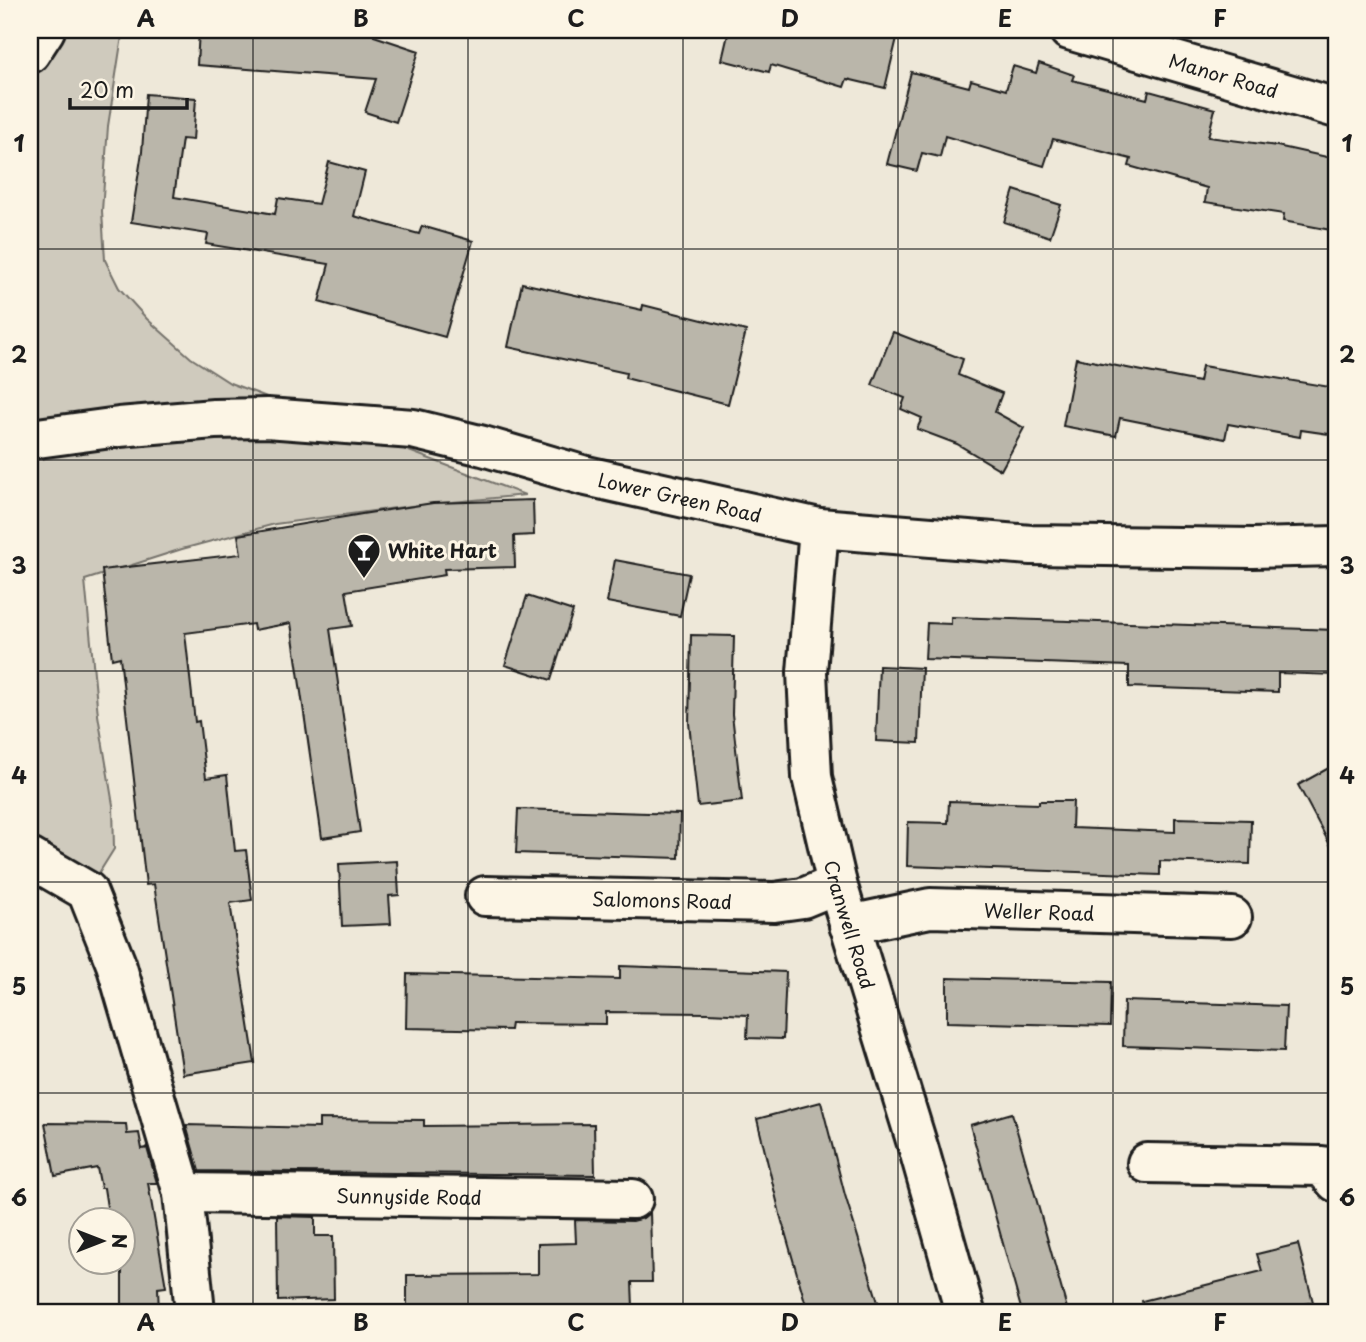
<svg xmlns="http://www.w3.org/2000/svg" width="1366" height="1342" font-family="'Playpen Sans',sans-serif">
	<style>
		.green { fill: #cfcabd; stroke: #76736c; stroke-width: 2 }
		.building { fill: #bab6aa; stroke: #1c1c1c; stroke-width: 2 }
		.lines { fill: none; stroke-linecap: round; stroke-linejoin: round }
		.minor-casing { stroke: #1c1c1c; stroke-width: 44 }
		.minor { stroke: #fcf5e5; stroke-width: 38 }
		.grid { fill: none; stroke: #1c1c1c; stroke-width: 2; stroke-opacity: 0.55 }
		.labels { text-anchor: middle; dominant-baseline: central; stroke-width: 6; stroke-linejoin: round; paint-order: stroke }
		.street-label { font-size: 19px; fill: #1c1c1c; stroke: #fcf5e5 }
		.poi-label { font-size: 19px; font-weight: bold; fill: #1c1c1c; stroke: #fcf5e5; text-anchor: start }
		.neatline { fill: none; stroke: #1c1c1c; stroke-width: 2.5 }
		.grid-label { font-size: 23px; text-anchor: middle; font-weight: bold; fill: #1c1c1c }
	</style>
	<rect width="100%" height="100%" fill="#eee8d9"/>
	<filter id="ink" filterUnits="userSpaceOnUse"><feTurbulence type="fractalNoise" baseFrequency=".0143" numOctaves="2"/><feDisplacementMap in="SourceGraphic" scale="14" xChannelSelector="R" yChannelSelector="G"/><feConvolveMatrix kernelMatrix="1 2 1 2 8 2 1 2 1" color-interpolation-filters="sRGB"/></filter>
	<g filter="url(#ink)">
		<!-- green -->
		<polygon class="green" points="66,30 123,30 108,126 102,211 105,260 119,288 147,319 191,358 230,383 525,495 411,506 275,524 182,549 85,580 98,715 113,805 114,849 94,881 30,860 30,87 51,48"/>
		<!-- building -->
		<g class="building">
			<polygon points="199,30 375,30 374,36 419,51 396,122 365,112 376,79 197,65"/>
			<polygon points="729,30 866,30 897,38 885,88 847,79 844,87 771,65 769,72 722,60"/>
			<polygon points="1039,63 1074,75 1072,80 1147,99 1149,91 1215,109 1208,137 1277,146 1336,159 1336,231 1283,221 1284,214 1205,202 1207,188 1129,166 1131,159 1053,139 1044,166 945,136 940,157 922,153 917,171 887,164 911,72 969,87 971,80 1006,90 1013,66 1036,73"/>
			<polygon points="146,94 196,98 193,140 182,139 174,197 275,214 278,198 318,204 329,162 365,172 354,216 419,234 422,226 473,241 445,337 319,302 329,264 206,244 208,234 131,222 142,152"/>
			<polygon points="1014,190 1061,205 1050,237 1004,222"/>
			<polygon points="522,283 642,310 643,305 746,331 728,404 625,378 626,373 508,347"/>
			<polygon points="893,332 963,359 958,375 1002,393 995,412 1024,428 1001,470 957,444 917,429 922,418 901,409 905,398 872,385"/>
			<polygon points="1076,358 1199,382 1202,366 1336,388 1336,435 1301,430 1300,437 1228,424 1225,439 1120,418 1116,436 1063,426"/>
			<polygon points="533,500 534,535 514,536 515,567 444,569 445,575 346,591 352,626 330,629 360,832 322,838 291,623 254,630 253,624 185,633 195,722 199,721 206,778 227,775 235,851 246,850 252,900 230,903 255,1063 183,1074 154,884 146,885 120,657 112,659 102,570 241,554 238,535 362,514 433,503"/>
			<polygon points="615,560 689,574 680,616 607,602"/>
			<polygon points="527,596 573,611 551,680 505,665"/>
			<polygon points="951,617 1336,630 1336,675 1278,673 1278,692 1129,687 1129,666 925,659 927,623 951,624"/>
			<polygon points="691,635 734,636 732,714 742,801 698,806 689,723"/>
			<polygon points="879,666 922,668 919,743 876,741"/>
			<polygon points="1336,764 1336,856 1298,785"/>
			<polygon points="949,801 1039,804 1039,801 1073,801 1072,828 1175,832 1175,818 1251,820 1250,864 1160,861 1160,875 907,866 908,822 948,823"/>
			<polygon points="518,809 680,814 679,858 516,853"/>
			<polygon points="397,861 399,895 389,896 391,924 342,926 339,864"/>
			<polygon points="620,966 786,972 783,1039 747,1038 748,1015 708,1013 606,1012 606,1024 511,1023 510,1030 406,1028 407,974 620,979"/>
			<polygon points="947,978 1111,982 1110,1026 947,1022"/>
			<polygon points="1124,1001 1286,1006 1284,1051 1123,1046"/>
			<polygon points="821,1102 845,1195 881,1312 808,1312 781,1218 757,1119"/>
			<polygon points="1012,1113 1068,1312 1022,1312 970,1125"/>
			<polygon points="319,1119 424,1120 424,1126 594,1124 595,1175 199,1171 186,1125 319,1128"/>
			<polygon points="45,1123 126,1124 127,1134 139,1133 142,1149 147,1148 157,1183 148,1183 166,1287 158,1288 159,1312 122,1312 122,1220 109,1220 104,1188 101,1188 97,1168 55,1176"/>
			<polygon points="650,1212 652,1282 632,1282 633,1307 558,1308 558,1312 407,1312 407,1275 538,1274 538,1244 576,1243 575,1220 633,1221 643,1218"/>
			<polygon points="277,1216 315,1217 315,1236 333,1236 334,1299 278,1301"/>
			<polygon points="1298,1244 1313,1302 1274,1312 1144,1312 1142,1301 1262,1271 1257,1254"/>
		</g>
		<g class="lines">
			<defs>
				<g id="minor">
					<path id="s1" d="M1069 30 1336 108"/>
					<polyline points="30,53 45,30"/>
					<path id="s2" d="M30 439 119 427 214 419 267 418 413 429 483 446 582 475 819 528 1031 545 1253 548 1336 546"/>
					<path id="s3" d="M819 528 807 672 812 777 837 884 919 1150 965 1312"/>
					<polyline points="30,858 87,891 116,964 183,1193 195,1312"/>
					<path id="s4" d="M485 896 774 902 803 898 837 884"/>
					<path id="s5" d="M849 925 930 908 1232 917"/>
					<polyline points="1147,1163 1322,1166 1336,1182"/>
					<path id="s6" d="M183 1193 633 1199"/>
				</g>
			</defs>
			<!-- minor casing -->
			<use href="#minor" class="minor-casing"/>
			<!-- minor -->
			<use href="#minor" class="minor"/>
		</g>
	</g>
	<!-- grid -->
	<path class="grid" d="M253 30V1312M468 30V1312M683 30V1312M898 30V1312M1113 30V1312M30 249H1336M30 460H1336M30 671H1336M30 882H1336M30 1093H1336"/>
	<!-- icons -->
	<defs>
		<symbol id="bar-pin" viewBox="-11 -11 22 30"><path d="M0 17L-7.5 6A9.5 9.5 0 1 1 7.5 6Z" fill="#1c1c1c" stroke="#fcf5e5"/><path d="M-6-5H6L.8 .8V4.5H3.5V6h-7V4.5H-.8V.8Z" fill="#fff"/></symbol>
	</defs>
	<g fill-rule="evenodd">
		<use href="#bar-pin" x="345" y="531" width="38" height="52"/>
	</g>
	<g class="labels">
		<!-- street labels -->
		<g class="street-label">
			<text stroke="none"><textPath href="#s1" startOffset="161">Manor Road</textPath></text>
			<text stroke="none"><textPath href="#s2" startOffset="660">Lower Green Road</textPath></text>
			<text stroke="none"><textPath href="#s4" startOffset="177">Salomons Road</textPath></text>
			<text stroke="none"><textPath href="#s5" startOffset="192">Weller Road</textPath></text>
			<text stroke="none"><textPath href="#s3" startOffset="402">Cranwell Road</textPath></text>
			<text stroke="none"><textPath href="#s6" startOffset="226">Sunnyside Road</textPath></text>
		</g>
		<!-- poi labels -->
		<g class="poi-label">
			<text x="388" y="550">White Hart</text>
		</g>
	</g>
	<!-- margin -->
	<rect width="1366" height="1342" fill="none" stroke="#fcf5e5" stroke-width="77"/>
	<!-- north arrow -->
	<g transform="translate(102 1241) rotate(90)"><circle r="33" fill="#fcf5e5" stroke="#a29e95" stroke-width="2"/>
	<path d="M0-5L12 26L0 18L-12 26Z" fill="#1c1c1c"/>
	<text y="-10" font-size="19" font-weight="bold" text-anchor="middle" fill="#1c1c1c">N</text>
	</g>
	<!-- scale -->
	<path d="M70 98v10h117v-10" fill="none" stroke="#1c1c1c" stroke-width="3.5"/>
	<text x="80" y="98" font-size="21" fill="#1c1c1c" stroke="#fcf5e5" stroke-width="5" paint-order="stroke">20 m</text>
	<rect x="38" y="38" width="1290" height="1266" class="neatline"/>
	<g class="grid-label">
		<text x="146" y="27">A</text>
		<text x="361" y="27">B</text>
		<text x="576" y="27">C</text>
		<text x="790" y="27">D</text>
		<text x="1005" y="27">E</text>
		<text x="1220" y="27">F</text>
		<text x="19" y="152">1</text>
		<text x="1347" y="152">1</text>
		<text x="19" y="363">2</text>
		<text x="1347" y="363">2</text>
		<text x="19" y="574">3</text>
		<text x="1347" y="574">3</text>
		<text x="19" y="784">4</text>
		<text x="1347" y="784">4</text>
		<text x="19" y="995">5</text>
		<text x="1347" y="995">5</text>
		<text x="19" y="1206">6</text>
		<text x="1347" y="1206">6</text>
		<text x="146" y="1331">A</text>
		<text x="361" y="1331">B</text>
		<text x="576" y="1331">C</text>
		<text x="790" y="1331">D</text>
		<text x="1005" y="1331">E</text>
		<text x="1220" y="1331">F</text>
	</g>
</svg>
